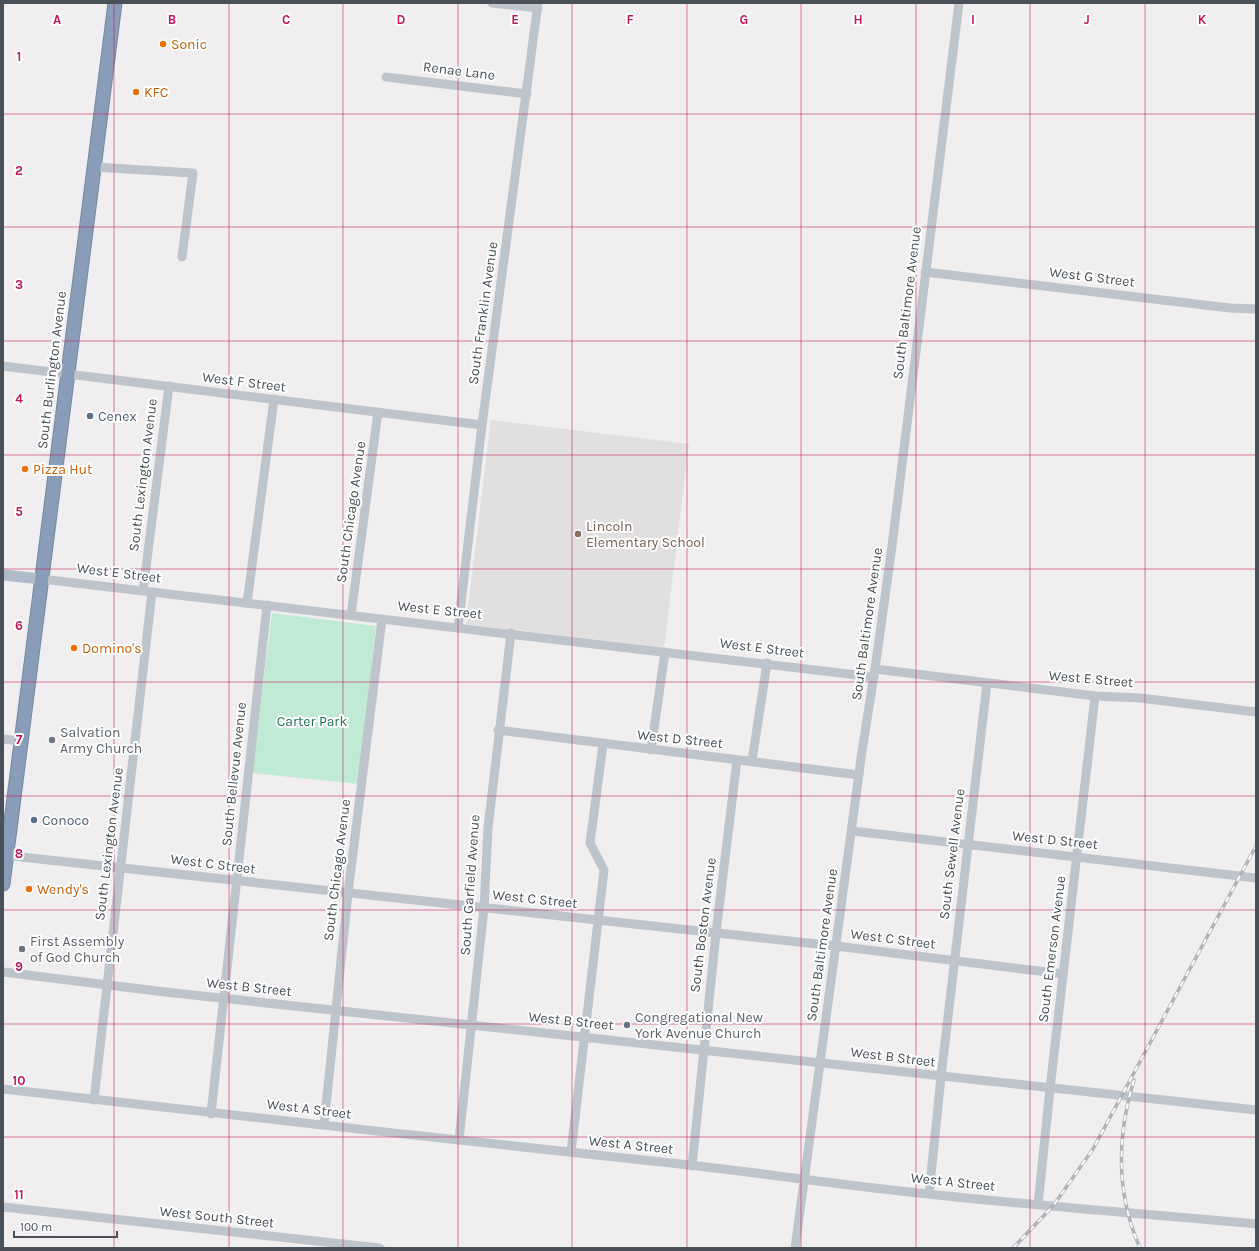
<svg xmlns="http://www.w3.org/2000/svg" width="1259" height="1251" font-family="Karla,sans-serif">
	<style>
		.education { fill: #e1dfdf }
		.green { fill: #c0ead4 }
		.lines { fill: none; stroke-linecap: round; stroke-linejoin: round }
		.highway-casing { stroke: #7588a4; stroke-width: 15 }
		.minor { stroke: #bec4cc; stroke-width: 9 }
		.major { stroke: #b0bbca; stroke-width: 11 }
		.highway { stroke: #8a9db8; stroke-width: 13 }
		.rail-casing { stroke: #b1b3b8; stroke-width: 3.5 }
		.rail { stroke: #fff; stroke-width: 2; stroke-dasharray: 6; stroke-linecap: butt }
		.grid { fill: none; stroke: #c2185b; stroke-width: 1; stroke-opacity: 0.55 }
		.food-dot { fill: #e8710a; stroke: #fff; stroke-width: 1.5 }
		.service-dot { fill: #5c6f8a; stroke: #fff; stroke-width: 1.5 }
		.education-dot { fill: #8d6e63; stroke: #fff; stroke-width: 1.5 }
		.worship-dot { fill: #6b7280; stroke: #fff; stroke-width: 1.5 }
		.labels { text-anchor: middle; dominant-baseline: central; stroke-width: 4; stroke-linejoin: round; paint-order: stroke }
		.food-label { font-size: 14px; fill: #c56008; stroke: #fff; text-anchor: start }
		.street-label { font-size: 14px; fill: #485059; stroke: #fff }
		.service-label { font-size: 14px; fill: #4e5e75; stroke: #fff; text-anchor: start }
		.education-label { font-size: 14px; fill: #785e54; stroke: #fff; text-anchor: start }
		.park-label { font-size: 14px; fill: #1f7450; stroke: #fff }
		.worship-label { font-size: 14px; fill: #5b616d; stroke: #fff; text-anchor: start }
		.grid-label { font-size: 13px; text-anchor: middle; font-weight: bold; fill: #c2185b; stroke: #fff; stroke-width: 4; stroke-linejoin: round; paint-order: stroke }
	</style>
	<rect width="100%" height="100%" fill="#f0eeee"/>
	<!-- education -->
	<polygon class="education" points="491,420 689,444 664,648 466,624"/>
	<!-- green -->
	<polygon class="green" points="272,613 376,626 359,784 252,773"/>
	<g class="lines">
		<defs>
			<polyline id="highway" points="3,884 115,3"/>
		</defs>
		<!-- highway casing -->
		<use href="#highway" class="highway-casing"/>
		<!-- minor -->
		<g class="minor">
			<polyline points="492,3 538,8"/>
			<polyline points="386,77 527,94"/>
			<polyline points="94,167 193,173 182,257"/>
			<polyline points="925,272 1230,308 1256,309"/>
			<polyline points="3,366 482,425"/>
			<polyline points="41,579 874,677"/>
			<polyline points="143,591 169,386"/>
			<polyline points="247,603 274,399"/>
			<polyline points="351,615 378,412"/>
			<polyline points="458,628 482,425 538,3"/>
			<polyline points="875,669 1095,696 1140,698 1256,712"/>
			<polyline points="498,730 859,775"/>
			<polyline points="3,739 21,741"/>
			<polyline points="651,750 665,652"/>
			<polyline points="752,761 767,663"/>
			<polyline points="852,831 1256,878"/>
			<polyline points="3,855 836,946 1063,974"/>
			<polyline points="3,972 165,992 1256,1110"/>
			<path d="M3 1089C232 1116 460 1140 689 1165 769 1174 848 1186 928 1194 1037 1206 1147 1214 1256 1224"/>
			<polyline points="94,1100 152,592"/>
			<polyline points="211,1114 267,605"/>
			<polyline points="324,1125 348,893 382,619"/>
			<polyline points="459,1140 484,908 488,828 511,633"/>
			<polyline points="571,1152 604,870 590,843 603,744"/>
			<polyline points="692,1166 716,933 737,760"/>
			<polyline points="929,1194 941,1077 987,683"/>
			<polyline points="1038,1205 1050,1089 1095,696"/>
			<polyline points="3,1207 380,1248"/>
			<polyline points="795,1248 862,751 875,669 892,546 959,3"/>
		</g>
		<!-- major -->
		<polyline class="major" points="3,575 41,579"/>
		<!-- highway -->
		<use href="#highway" class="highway"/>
		<defs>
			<g id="rail">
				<path d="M1134 1080C1117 1136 1116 1194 1140 1248"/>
				<polyline points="1013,1248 1053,1206 1093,1149 1256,846"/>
			</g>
		</defs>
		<!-- rail casing -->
		<use href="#rail" class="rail-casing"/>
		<!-- rail -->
		<use href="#rail" class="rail"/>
	</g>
	<!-- grid -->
	<path class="grid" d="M114 3V1248M229 3V1248M343 3V1248M458 3V1248M572 3V1248M687 3V1248M801 3V1248M916 3V1248M1030 3V1248M1145 3V1248M3 114H1256M3 227H1256M3 341H1256M3 455H1256M3 569H1256M3 682H1256M3 796H1256M3 910H1256M3 1024H1256M3 1137H1256"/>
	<!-- markers -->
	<g class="food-dot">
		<circle cx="163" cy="44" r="4"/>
		<circle cx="136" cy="92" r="4"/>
		<circle cx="25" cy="469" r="4"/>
		<circle cx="74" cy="648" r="4"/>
		<circle cx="29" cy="889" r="4"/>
	</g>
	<g class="service-dot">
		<circle cx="90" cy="416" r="4"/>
		<circle cx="34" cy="820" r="4"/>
	</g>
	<circle class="education-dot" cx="578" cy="534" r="4"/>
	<g class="worship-dot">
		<circle cx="52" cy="740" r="4"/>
		<circle cx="22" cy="949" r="4"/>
		<circle cx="627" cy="1025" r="4"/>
	</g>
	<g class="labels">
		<!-- food labels -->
		<g class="food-label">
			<text x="171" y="44">Sonic</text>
			<text x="144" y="92">KFC</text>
			<text x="33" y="469">Pizza Hut</text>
			<text x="82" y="648">Domino's</text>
			<text x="37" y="889">Wendy's</text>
		</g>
		<!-- street labels -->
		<g class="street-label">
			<text transform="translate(459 71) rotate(7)">Renae Lane</text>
			<text transform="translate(1092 277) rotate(7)">West G Street</text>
			<text transform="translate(907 303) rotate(-83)">South Baltimore Avenue</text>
			<text transform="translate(483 313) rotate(-82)">South Franklin Avenue</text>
			<text transform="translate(52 370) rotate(-83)">South Burlington Avenue</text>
			<text transform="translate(244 382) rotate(7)">West F Street</text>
			<text transform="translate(143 475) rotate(-83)">South Lexington Avenue</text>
			<text transform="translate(351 512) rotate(-82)">South Chicago Avenue</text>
			<text transform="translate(119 573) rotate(7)">West E Street</text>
			<text transform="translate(440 610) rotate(6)">West E Street</text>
			<text transform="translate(867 624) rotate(-82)">South Baltimore Avenue</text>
			<text transform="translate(762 648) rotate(7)">West E Street</text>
			<text transform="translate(1091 679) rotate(5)">West E Street</text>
			<text transform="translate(680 739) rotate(6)">West D Street</text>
			<text transform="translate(234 774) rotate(-84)">South Bellevue Avenue</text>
			<text transform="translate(1055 840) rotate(6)">West D Street</text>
			<text transform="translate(109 844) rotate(-83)">South Lexington Avenue</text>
			<text transform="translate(952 854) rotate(-83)">South Sewell Avenue</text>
			<text transform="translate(213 864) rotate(7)">West C Street</text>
			<text transform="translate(337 870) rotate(-83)">South Chicago Avenue</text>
			<text transform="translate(470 885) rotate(-86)">South Garfield Avenue</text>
			<text transform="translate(535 899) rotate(6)">West C Street</text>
			<text transform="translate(703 925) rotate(-83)">South Boston Avenue</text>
			<text transform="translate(893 939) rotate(7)">West C Street</text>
			<text transform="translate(822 945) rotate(-82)">South Baltimore Avenue</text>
			<text transform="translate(1052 949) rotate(-83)">South Emerson Avenue</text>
			<text transform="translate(249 987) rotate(6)">West B Street</text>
			<text transform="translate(571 1021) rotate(6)">West B Street</text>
			<text transform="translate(893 1057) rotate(7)">West B Street</text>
			<text transform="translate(309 1109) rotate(7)">West A Street</text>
			<text transform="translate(631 1145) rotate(6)">West A Street</text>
			<text transform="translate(953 1182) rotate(6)">West A Street</text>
			<text transform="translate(217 1217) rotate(6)">West South Street</text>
		</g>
		<!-- service labels -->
		<g class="service-label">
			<text x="98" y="416">Cenex</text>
			<text x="42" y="820">Conoco</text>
		</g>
		<!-- education labels -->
		<g class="education-label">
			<text x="586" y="526">Lincoln<tspan x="586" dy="16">Elementary School</tspan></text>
		</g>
		<!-- park labels -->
		<g class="park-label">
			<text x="312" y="721">Carter Park</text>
		</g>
		<!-- worship labels -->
		<g class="worship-label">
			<text x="60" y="732">Salvation<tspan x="60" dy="16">Army Church</tspan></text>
			<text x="30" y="941">First Assembly<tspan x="30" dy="16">of God Church</tspan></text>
			<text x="635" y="1017">Congregational New<tspan x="635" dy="16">York Avenue Church</tspan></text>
		</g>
	</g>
	<g class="grid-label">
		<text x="57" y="24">A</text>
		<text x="172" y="24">B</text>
		<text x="286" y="24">C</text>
		<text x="401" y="24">D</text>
		<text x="515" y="24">E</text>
		<text x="630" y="24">F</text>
		<text x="744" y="24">G</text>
		<text x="858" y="24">H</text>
		<text x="973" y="24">I</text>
		<text x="1087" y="24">J</text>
		<text x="1202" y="24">K</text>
		<text x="19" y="61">1</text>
		<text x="19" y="175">2</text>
		<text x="19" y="289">3</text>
		<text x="19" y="403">4</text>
		<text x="19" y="516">5</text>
		<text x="19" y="630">6</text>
		<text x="19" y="744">7</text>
		<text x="19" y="858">8</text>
		<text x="19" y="971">9</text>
		<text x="19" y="1085">10</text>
		<text x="19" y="1199">11</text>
	</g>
	<!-- border -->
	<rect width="1259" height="1251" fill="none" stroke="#485059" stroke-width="8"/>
	<!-- scale -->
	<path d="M14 1231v6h103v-6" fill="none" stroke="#485059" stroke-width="2"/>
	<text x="20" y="1231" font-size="12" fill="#485059" stroke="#ffffff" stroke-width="3" paint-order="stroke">100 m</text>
</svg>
